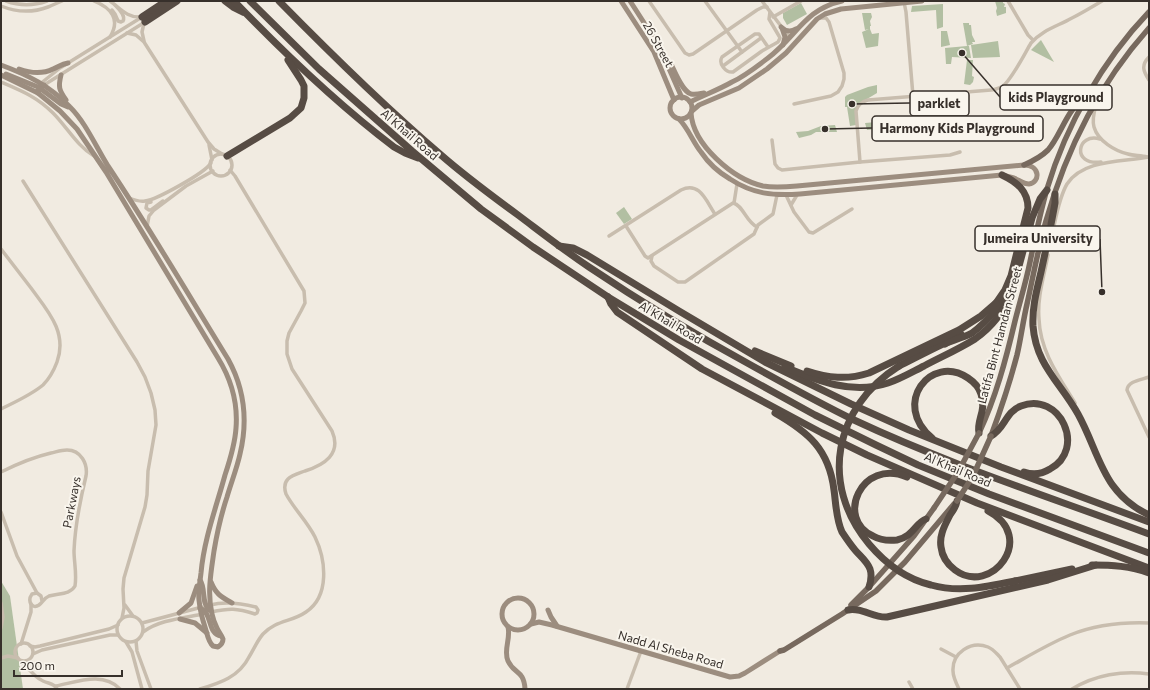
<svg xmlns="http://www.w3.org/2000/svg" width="1150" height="690" font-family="Commissioner,sans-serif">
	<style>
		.green { fill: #b2bfa2 }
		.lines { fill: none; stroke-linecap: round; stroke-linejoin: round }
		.street { stroke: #c8bdae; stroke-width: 3.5 }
		.secondary { stroke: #9c8d7f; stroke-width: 5 }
		.primary { stroke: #77695e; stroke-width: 5.5 }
		.highway { stroke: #574c44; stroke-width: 7 }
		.primary-bridge { stroke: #77695e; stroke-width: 5.5 }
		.highway-bridge { stroke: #574c44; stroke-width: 7 }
		.labels { text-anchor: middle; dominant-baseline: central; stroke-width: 4; stroke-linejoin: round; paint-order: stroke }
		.street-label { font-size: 12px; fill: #37302b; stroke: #f9f5ed }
		.leader { fill: none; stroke: #37302b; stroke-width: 1.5 }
		.callout-dot { fill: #37302b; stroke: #f9f5ed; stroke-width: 1.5 }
		.callout { fill: #f9f5ed; stroke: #37302b; stroke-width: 1.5 }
		.callout-label { font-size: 13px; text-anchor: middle; font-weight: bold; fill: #37302b }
	</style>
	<rect width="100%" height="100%" fill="#f1ebe1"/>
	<!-- green -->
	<g class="green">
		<polygon points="995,1 1003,1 1003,3 1005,4 1004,7 1006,7 1006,13 997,16 996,11 997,8"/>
		<polygon points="801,3 807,14 787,25 783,18 783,13"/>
		<polygon points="943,4 943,27 937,29 936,10 911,12 912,6"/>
		<polygon points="862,13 871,13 872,17 870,21 871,26 870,26 870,29 872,34 879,33 878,46 866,48 862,32 869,29 865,30"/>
		<polygon points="963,23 969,23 969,25 971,25 972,35 975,41 975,42 972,42 973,44 967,46 969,46 971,58 952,57 951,64 946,64 945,48 967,46"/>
		<polygon points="941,31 947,31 950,45 941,47"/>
		<polygon points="1041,40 1054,62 1031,50"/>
		<polygon points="998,41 1000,57 973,58 971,45"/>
		<polygon points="967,60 973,60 972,76 974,77 973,82 970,85 964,84"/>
		<polygon points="877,85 877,93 862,102 857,106 856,125 850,126 847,107 845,107 845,97 847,95 868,87"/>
		<polygon points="925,118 925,123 962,118 962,126 916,125 867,130 865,123"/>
		<polygon points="835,125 837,132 816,132 811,135 799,138 796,132 808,131 821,126"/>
		<polygon points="624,207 632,219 624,224 616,213"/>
		<polygon points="1,581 10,596 23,689 1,689"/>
	</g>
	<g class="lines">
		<!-- street -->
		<g class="street">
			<path d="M6 1C20 6 33 6 47 1"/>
			<path d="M94 1C111 8 121 19 110 37"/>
			<path d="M110 1C120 8 127 18 141 17"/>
			<polyline points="649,1 685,53 689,55 693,54 757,10 763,7 767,7"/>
			<polyline points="705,1 742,52"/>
			<polyline points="762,1 790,38"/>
			<polyline points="1008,1 1028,35 1033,40"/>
			<polyline points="904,2 906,12 913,96"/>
			<path d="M1 6C16 12 32 13 48 7 53 5 57 3 62 1"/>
			<path d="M112 10 115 14 118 21 121 22 123 21C126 16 119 9 115 5"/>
			<polyline points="773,17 801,1"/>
			<polyline points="127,33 136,35 144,42 208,142 214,149 222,154"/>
			<polyline points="144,41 142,32 144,23"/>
			<path d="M768 47 759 34H755L722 57C718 64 726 73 733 72L762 51 778 42 780 38 779 36 769 19 770 12"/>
			<path d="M1149 57C1141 65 1143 71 1149 80"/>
			<polyline points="723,66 761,38"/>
			<path d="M1 82C22 91 37 97 53 113 67 127 77 146 94 156"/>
			<polyline points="40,84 60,68 142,17"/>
			<polyline points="44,85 145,22"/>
			<polyline points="794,104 831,96 838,92 842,86 844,79 844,73 829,22 826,18 820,18"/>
			<path d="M1096 105C1094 112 1092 120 1094 127 1098 141 1115 151 1128 154 1134 156 1141 155 1147 157"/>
			<path d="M1100 139C1077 132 1071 166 1101 162"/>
			<polyline points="772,140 775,164 778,168 782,170 860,162 950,155 960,152"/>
			<polyline points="209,145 212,160"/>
			<circle cx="221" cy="165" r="11"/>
			<path d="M860 162 856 111C858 105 861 102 868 100L991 90C995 90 999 88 1003 86 1012 79 1025 53 1031 43 1042 30 1058 26 1072 18 1082 13 1092 7 1102 1"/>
			<polyline points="23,181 137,362 145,377 151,393 155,410 156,425 148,471 147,495 145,507 124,578 123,589 124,608 122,618"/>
			<polyline points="786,195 794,212 809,232 813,233 852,209"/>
			<path d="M129 198C134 200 139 202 145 201 156 200 205 173 211 163"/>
			<polyline points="151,202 147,203 146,208 149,210 151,210 163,201"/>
			<polyline points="734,203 737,184"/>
			<polyline points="791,205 797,195"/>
			<path d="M626 226 645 256 648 258 733 203C743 205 746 222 757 227"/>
			<path d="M1054 226C1057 212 1060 196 1067 184 1083 159 1123 162 1149 157"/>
			<polyline points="147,227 149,216 154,210 186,186 213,171"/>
			<path d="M609 236 681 190C700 181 706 201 715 214"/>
			<path d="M1 249C11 262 21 275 31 288 47 310 68 332 57 362 54 370 50 378 43 385 31 395 15 402 1 409"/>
			<path d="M1048 255C1044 276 1037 298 1039 319 1040 351 1059 377 1075 403"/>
			<polyline points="652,256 651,261 654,266 678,282 685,282 754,234 758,225 773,214 777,195"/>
			<path d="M1149 377C1141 380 1128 381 1127 390L1149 437"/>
			<path d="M1 472C17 464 34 457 51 453 56 452 61 450 67 450 81 450 88 464 86 476 80 501 75 525 74 551 74 562 77 574 75 586 70 595 58 593 49 596 44 598 43 602 39 605 32 610 27 601 32 594L37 593 41 596 42 601"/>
			<polyline points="1,512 17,556 37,593"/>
			<polyline points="1,603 3,617 1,628"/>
			<polyline points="125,605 133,616"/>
			<path d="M210 605C225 601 240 603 256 607L258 610 257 613 255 614C236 608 230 608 211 612"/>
			<circle cx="130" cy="629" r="13"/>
			<polyline points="142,623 202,607"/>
			<path d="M143 632C159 620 183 618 203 614"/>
			<polyline points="136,641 137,651 151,689"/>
			<polyline points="126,642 132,652 142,689"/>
			<circle cx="24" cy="652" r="9"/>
			<polyline points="21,644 31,612 31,604"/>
			<polyline points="30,646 35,647 40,646 109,629 118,625"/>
			<polyline points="941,649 956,657"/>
			<polyline points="33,654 42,650 110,635 118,635"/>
			<polyline points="1,658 8,656 18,658"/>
			<path d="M22 661C28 668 34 677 43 681 49 684 54 683 57 689"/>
			<path d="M1007 668C1027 657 1048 644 1070 635 1095 625 1122 622 1149 623"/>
			<polyline points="909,682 913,689"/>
			<path d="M56 686C77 682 103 671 120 689"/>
			<path d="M200 689C220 683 239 677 249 657 254 649 257 641 263 634 276 620 292 622 306 612 330 596 326 560 315 537 307 521 294 509 286 494 284 488 284 483 288 479 292 475 300 473 305 471 324 465 342 454 332 431L292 369 287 354V341L289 333 301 311 305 303 304 291 235 176 230 170"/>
			<polyline points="627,689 641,651"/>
			<path d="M959 689C956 683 953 677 953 671 952 653 971 640 988 647 993 649 996 653 1000 657L1020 689"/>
			<path d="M1072 689C1095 675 1123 670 1149 674"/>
		</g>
		<!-- secondary -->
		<g class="secondary">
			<polyline points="621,1 654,52 674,100"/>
			<polyline points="630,1 659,46 682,98"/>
			<path d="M781 27C786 32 791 32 796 29"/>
			<polyline points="782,28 785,37 783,45"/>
			<path d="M671 64C675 72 682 91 691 94 695 95 699 94 704 93"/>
			<path d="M1 65C28 75 50 86 70 107 86 123 96 147 108 166 150 229 188 294 228 359 244 388 248 421 240 454 237 468 231 483 227 497 221 515 217 533 214 551 211 572 207 593 212 614 213 619 215 624 217 628 219 632 222 636 223 639 223 643 221 645 218 647L213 646C208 642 207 633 205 627 202 618 200 610 199 600 198 591 200 582 201 573 204 539 216 508 225 475 230 460 235 444 236 428 238 403 231 379 218 358L106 172 77 129 60 111 38 93 1 75"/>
			<path d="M19 69C30 73 41 75 53 69 58 67 62 64 68 63"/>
			<polyline points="6,74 38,87 44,85"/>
			<path d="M61 75C58 87 59 90 66 100"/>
			<polyline points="38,93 38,90 41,89 61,104 68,107"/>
			<circle cx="681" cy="108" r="11"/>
			<path d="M690 102C704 95 718 90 732 82 745 76 756 67 768 58 796 37 805 9 842 1"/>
			<polyline points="692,111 699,105 739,88 767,69 786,53 817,19 825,14 841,9 922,1"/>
			<path d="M679 119C688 128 693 142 701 152 709 164 718 172 730 179 753 194 773 196 800 194L1002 175C1006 176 1010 177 1014 178 1019 180 1024 184 1029 184 1040 183 1041 165 1024 165L797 186C786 187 774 188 763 186 733 179 693 145 691 113"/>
			<path d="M200 580C206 589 201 602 209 610"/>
			<path d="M211 582C216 594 220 596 232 603"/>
			<circle cx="518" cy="614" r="16"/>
			<path d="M200 608C213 613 207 634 221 636"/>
			<polyline points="548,610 551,617 557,626"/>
			<polyline points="179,613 191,603 197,586"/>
			<polyline points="180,619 195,623 207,633"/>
			<polyline points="531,624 539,622 552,625 730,677 739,676 745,673 780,651"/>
			<path d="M508 627C511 639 503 650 508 661 514 674 524 670 525 689"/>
		</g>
		<!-- primary -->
		<g class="primary">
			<path d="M1024 165C1033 161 1041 157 1048 150 1061 136 1068 105 1086 99"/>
			<path d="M979 433C996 397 1006 359 1015 321 1020 301 1026 282 1030 262 1035 238 1040 213 1047 189 1066 125 1103 60 1149 12"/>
			<path d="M991 436C1001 409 1010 382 1017 355 1021 338 1023 321 1027 304 1033 277 1038 249 1046 221 1066 150 1100 83 1149 28"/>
			<polyline points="851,605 869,587 914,536 934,508"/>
			<polyline points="780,651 784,650 842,614 876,591 905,562 954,504"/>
		</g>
		<!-- highway -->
		<g class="highway">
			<polyline points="225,1 233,7 243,12"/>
			<path d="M234 1C284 53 336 103 394 147L405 153 418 158"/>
			<polyline points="250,1 319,69 412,151 481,209 533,247 608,297 679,340 815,415 876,445 918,465 989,494 1149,553"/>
			<path d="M279 1C331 54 384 106 441 155 465 176 492 196 518 215 542 233 565 251 589 267 641 302 694 334 749 364 783 383 819 403 854 420 950 465 1050 497 1149 534"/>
			<polyline points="142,17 166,1"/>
			<polyline points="145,22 177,1"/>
			<polyline points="227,156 290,118 301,108 304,98 304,86 301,80 288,60"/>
			<path d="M1055 194V203C1051 226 1046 249 1041 272 1037 289 1032 307 1033 326 1036 365 1060 382 1078 414 1100 454 1102 493 1149 515"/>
			<polyline points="559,246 573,248 587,255 679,311 765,362 851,404 909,430 1001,467 1149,522"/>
			<polyline points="608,297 611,304 617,312 702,369 822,433 867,455 977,503 1149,568"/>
			<path d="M994 306 1005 290 1011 276 1028 208C1028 191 1017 182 1002 175"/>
			<polyline points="945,344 961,334"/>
			<polyline points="755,351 791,366"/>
			<path d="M899 366C913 359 928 351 943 344 953 340 963 338 972 333 986 323 996 310 1007 298"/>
			<path d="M785 367C818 381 852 395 888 383 900 379 912 372 924 366 941 357 959 349 975 339 992 327 1004 312 1012 292L1032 218 1040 199 1047 190"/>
			<path d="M807 371C828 378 847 380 869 373L959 330 981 316 996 303"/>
			<path d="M775 413C808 432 829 449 834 490 836 504 836 519 842 532 846 538 850 544 855 550 860 556 867 561 870 569 872 575 871 581 869 587"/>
			<path d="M991 436C1005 429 1005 412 1021 406 1060 391 1087 449 1050 469 1042 474 1033 475 1024 472"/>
			<path d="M932 438C891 404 931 353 968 378 974 382 979 387 981 394 987 411 976 420 979 433"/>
			<path d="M907 477C861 458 835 519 873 536 880 540 888 541 897 540 913 537 916 522 926 519"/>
			<path d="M957 501C956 507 953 511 950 515 945 525 939 535 941 547 942 556 947 564 955 570 991 597 1038 537 988 511"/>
			<path d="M1092 565C1112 565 1130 566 1149 573"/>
			<polyline points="1015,581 1072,569"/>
			<path d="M848 610C862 607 873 618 887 617L1048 580 1096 565"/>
		</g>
		<!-- primary-bridge -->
		<g class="primary-bridge">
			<polyline points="957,501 973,476 991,436"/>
			<polyline points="934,508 958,472 979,433"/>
		</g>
		<!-- highway-bridge -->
		<path class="highway-bridge" d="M899 366C834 407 819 484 869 544 885 563 906 579 931 585 959 593 986 587 1015 581"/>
	</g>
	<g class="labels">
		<!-- street labels -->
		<g class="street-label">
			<text transform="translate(659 44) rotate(61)">26 Street</text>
			<text transform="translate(410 134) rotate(41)">Al Khail Road</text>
			<text transform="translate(671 322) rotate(31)">Al Khail Road</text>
			<text transform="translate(999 335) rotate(-75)">Latifa Bint Hamdan Street</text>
			<text transform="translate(958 469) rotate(23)">Al Khail Road</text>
			<text transform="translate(71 502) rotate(-79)">Parkways</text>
			<text transform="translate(671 649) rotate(16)">Nadd Al Sheba Road</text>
		</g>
	</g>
	<!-- callouts -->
	<path class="leader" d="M962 53L1000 97M852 104L910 103M825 129L872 128M1102 292L1100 239"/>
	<g class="callout-dot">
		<circle cx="962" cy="53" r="4"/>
		<circle cx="852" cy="104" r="4"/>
		<circle cx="825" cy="129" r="4"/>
		<circle cx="1102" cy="292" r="4"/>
	</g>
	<g class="callout">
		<rect x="1000" y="85" width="112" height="25" rx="4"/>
		<rect x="910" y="91" width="59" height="25" rx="4"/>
		<rect x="872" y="116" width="171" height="25" rx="4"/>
		<rect x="975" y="226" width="125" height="25" rx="4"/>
	</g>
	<g class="callout-label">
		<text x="1056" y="102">kids Playground</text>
		<text x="939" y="108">parklet</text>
		<text x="957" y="133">Harmony Kids Playground</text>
		<text x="1038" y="243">Jumeira University</text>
	</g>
	<!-- border -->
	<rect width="1150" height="690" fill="none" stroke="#37302b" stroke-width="4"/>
	<!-- scale -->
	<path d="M14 670v6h108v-6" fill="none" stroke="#37302b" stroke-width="2"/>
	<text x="20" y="670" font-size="12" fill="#37302b" stroke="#f9f5ed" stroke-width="3" paint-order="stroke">200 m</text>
</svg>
